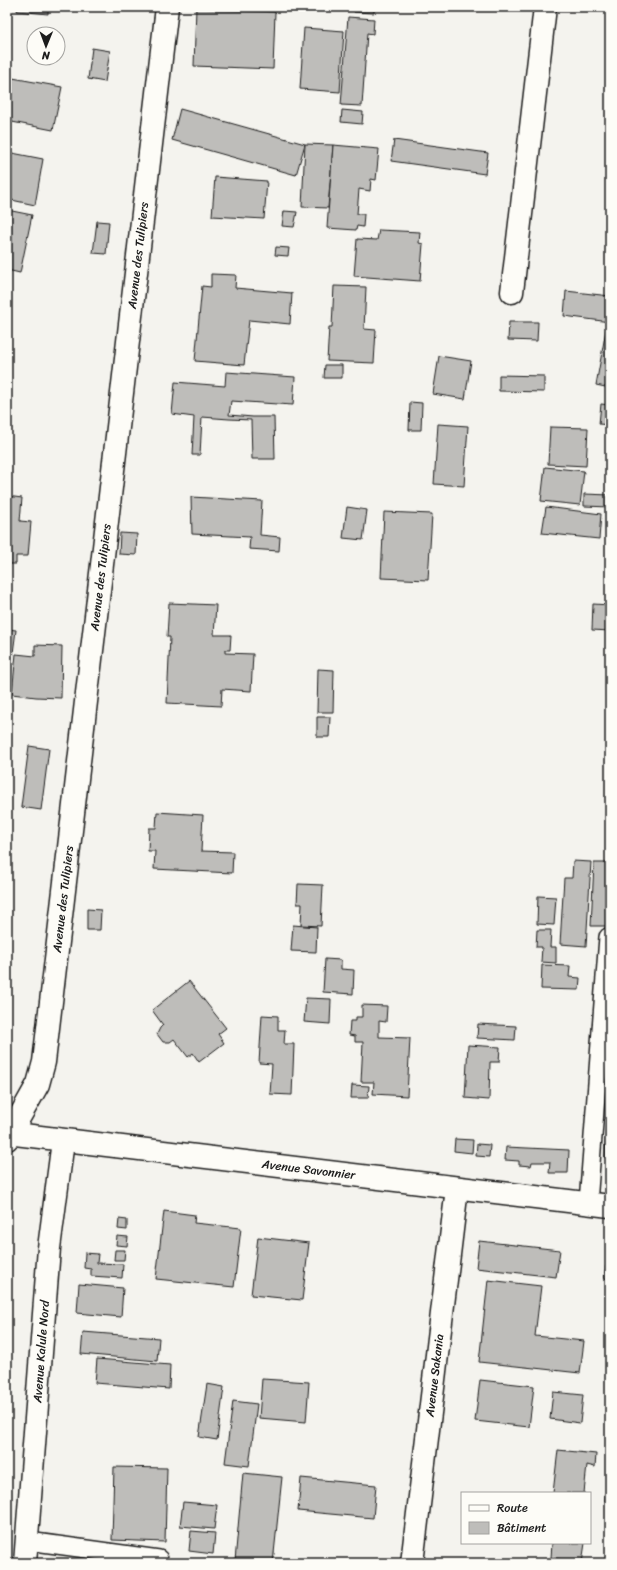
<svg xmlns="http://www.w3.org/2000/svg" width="617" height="1570" font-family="Sriracha,sans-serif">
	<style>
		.building { fill: #bebdba; stroke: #1c1c1c }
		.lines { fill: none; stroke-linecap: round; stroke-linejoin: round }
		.service-casing { stroke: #1c1c1c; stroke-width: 20 }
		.minor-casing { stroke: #1c1c1c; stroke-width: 25 }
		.tertiary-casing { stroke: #1c1c1c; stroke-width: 25 }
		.service { stroke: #fdfcf7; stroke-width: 17 }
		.minor { stroke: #fdfcf7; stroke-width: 22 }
		.tertiary { stroke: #fdfcf7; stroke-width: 22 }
		.labels { text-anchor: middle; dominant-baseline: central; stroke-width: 4; stroke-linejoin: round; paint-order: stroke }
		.street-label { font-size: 12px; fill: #1c1c1c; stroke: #fdfcf7 }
	</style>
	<rect width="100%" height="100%" fill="#f4f3ee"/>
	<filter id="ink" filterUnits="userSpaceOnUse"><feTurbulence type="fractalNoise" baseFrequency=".025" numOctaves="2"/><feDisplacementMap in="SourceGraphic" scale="8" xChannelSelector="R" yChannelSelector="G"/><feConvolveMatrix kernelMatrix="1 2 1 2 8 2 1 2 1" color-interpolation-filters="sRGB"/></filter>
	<g filter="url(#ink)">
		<!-- building -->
		<g class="building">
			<polygon points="18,7 48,7 48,14 17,11"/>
			<polygon points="355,7 374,7 374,13 354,12"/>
			<polygon points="196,8 275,12 273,69 194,66"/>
			<polygon points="348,17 374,19 373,34 367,33 362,106 341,105"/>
			<polygon points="304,28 344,31 340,92 300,89"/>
			<polygon points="92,48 110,51 105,82 88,79"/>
			<polygon points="7,77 62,87 53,130 7,121"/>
			<polygon points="610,94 610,137 607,137"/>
			<polygon points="180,109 305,144 296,175 172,140"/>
			<polygon points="342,110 363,112 362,124 341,122"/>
			<polygon points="394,140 488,153 485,174 391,161"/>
			<polygon points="305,144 333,145 328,208 302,207"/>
			<polygon points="333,145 379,149 376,180 371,179 370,191 359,189 357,214 364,214 363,227 357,226 356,230 327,228"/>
			<polygon points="7,152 43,159 35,205 7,199"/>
			<polygon points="215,177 267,181 264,219 212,216"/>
			<polygon points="7,210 32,215 20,273 7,270"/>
			<polygon points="284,211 297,212 294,227 282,226"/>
			<polygon points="97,221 109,222 106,254 93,253"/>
			<polygon points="379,230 420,232 419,243 423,244 420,281 354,276 357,239 377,240"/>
			<polygon points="276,247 289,248 288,256 275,255"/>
			<polygon points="211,274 236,275 235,288 292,293 290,324 249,320 244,365 195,361 202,286 211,287"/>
			<polygon points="334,286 366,287 364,329 376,330 374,363 327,361 329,327 332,327"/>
			<polygon points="566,291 610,296 610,322 564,316"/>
			<polygon points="509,322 538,322 537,341 508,340"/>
			<polygon points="606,330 610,330 610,388 596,385"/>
			<polygon points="439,356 471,361 465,399 433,394"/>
			<polygon points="325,365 342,365 342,378 324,378"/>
			<polygon points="226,372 295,377 293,405 231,401 229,415 253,417 274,417 275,459 252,459 251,420 229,419 202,417 200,455 192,455 194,417 172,414 175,382 225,386"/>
			<polygon points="499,375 544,376 544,392 499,391"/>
			<polygon points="410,402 422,403 421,430 409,430"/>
			<polygon points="601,404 610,405 610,425 599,424"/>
			<polygon points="438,424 468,426 464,486 434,484"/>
			<polygon points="550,427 588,428 586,466 548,464"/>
			<polygon points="545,467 584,471 580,505 541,501"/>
			<polygon points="584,494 610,495 610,507 584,506"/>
			<polygon points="7,496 22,498 20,521 31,522 28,556 16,556 16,564 7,564"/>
			<polygon points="191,497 262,501 260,535 280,537 279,551 249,549 250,537 192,534"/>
			<polygon points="347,507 367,510 363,540 343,538"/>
			<polygon points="546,507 601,514 599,539 542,533"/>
			<polygon points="384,512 432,514 428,580 381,578"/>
			<polygon points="120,533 137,534 136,555 119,554"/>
			<polygon points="169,603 216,605 214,635 231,635 230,650 225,650 225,653 253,654 251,691 222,689 221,706 167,703 170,637 167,637"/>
			<polygon points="593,604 610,605 610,631 592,630"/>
			<polygon points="7,629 16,630 7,700"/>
			<polygon points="35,645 62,646 61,698 36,697 12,694 16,654 35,656"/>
			<polygon points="318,669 334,670 333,712 317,712"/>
			<polygon points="317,717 330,717 329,737 317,737"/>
			<polygon points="29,746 49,749 41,810 21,807"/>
			<polygon points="157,812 203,815 201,851 233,852 232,873 154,869 155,851 148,851 149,828 156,828"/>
			<polygon points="573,861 591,862 586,946 560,944 564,878 572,878"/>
			<polygon points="594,863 610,863 610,926 591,926"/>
			<polygon points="298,884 323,885 321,926 301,925 302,904 297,904"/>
			<polygon points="538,896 556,897 554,925 537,924"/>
			<polygon points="87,909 101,910 100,930 87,930"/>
			<polygon points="293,925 317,927 316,952 291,951"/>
			<polygon points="537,930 551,930 550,947 556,947 556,963 541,962 542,947 536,947"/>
			<polygon points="325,959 341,960 341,969 354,970 353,994 323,992"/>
			<polygon points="542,965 570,966 569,977 580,978 579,990 541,989"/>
			<polygon points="189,981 226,1028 218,1034 224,1043 199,1062 193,1053 188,1057 174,1039 170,1042 163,1042 157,1034 160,1028 163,1025 152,1010"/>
			<polygon points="306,998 331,999 330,1024 304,1022"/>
			<polygon points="362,1005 387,1006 386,1022 379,1021 379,1037 410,1038 407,1096 373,1094 374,1082 361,1082 363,1042 355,1042 355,1036 349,1035 350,1021 356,1021 356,1017 362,1017"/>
			<polygon points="262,1015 278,1016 278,1030 285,1030 284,1044 294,1044 292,1095 270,1094 272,1064 259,1063"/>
			<polygon points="478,1024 516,1026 515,1040 477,1038"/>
			<polygon points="468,1045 500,1047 499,1062 490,1062 489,1100 465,1098"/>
			<polygon points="352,1085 369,1086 368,1098 351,1098"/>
			<polygon points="607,1110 610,1111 610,1158 605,1158"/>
			<polygon points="455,1139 473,1140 472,1153 454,1151"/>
			<polygon points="477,1144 490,1145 489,1157 476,1156"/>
			<polygon points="506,1147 569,1150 568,1173 549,1173 550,1162 532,1162 531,1166 519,1165 519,1161 505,1160"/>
			<polygon points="164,1211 195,1215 194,1223 241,1228 234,1287 156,1279"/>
			<polygon points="119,1219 127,1220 127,1230 118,1229"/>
			<polygon points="117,1236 128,1237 127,1246 116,1245"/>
			<polygon points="258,1237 309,1243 302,1300 251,1295"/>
			<polygon points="479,1241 560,1250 556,1277 476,1268"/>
			<polygon points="115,1250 125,1250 124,1260 114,1260"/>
			<polygon points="85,1253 98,1254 97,1263 123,1264 122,1278 91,1276 91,1269 84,1268"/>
			<polygon points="606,1266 610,1267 610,1279 604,1278"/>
			<polygon points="488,1280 541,1286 535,1336 584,1341 580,1373 479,1362"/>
			<polygon points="79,1284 123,1288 121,1317 77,1313"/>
			<polygon points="83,1332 159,1338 157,1361 81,1354"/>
			<polygon points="97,1359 170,1365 169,1389 95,1383"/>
			<polygon points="262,1379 309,1382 306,1422 259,1418"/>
			<polygon points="480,1380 534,1386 529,1427 475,1421"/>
			<polygon points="207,1384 224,1387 217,1440 199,1437"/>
			<polygon points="553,1392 583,1395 580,1423 550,1419"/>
			<polygon points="233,1401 257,1404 249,1466 225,1463"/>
			<polygon points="608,1447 610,1447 610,1501 605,1501"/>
			<polygon points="558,1450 596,1454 595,1467 587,1465 584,1493 553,1493"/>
			<polygon points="114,1467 167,1468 165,1542 112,1540"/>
			<polygon points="243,1473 282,1477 273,1563 235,1561"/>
			<polygon points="301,1478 376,1485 373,1518 298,1511"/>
			<polygon points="183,1502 217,1505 214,1529 180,1526"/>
			<polygon points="191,1531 215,1533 213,1554 189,1551"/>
			<polygon points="552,1543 585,1543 582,1563 565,1563 565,1560 551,1558"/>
		</g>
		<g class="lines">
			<defs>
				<g id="service">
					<polyline points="588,1203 608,937"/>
					<polyline points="28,1541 159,1559"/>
				</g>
				<g id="minor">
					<polyline points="512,292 545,7"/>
					<path id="s1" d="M7 1139 38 1084 44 1062 167 7"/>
					<path id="s2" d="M25 1563 49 1248 63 1141"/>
					<path id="s3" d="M412 1563 457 1188"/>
				</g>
				<g id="tertiary">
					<path id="s4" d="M7 1133 610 1206"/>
				</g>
			</defs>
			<!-- service casing -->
			<use href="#service" class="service-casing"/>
			<!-- minor casing -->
			<use href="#minor" class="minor-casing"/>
			<!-- tertiary casing -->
			<use href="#tertiary" class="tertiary-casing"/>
			<!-- service -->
			<use href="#service" class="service"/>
			<!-- minor -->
			<use href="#minor" class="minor"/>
			<!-- tertiary -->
			<use href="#tertiary" class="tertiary"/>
		</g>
	</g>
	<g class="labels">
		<!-- street labels -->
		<g class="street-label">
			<text stroke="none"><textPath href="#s1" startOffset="898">Avenue des Tulipiers</textPath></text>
			<text stroke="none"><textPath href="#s1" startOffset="574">Avenue des Tulipiers</textPath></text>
			<text stroke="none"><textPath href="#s1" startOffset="250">Avenue des Tulipiers</textPath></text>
			<text stroke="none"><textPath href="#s4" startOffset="304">Avenue Savonnier</textPath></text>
			<text stroke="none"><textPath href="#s2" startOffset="212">Avenue Kalule Nord</textPath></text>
			<text stroke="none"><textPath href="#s3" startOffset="189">Avenue Sakania</textPath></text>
		</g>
	</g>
	<!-- margin -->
	<rect width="617" height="1570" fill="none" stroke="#fdfcf7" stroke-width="24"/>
	<rect x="12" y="12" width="593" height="1546" fill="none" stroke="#1c1c1c" stroke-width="1.5" filter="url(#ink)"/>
	<!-- legend -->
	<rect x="461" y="1492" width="130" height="52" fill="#fdfcf7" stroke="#a3a29f"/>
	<rect x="469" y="1505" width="20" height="6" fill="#fdfcf7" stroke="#a3a29f"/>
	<text x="497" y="1512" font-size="12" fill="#1c1c1c">Route</text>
	<rect x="469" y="1522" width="20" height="12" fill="#bebdba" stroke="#a3a29f"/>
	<text x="497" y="1532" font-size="12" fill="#1c1c1c">Bâtiment</text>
	<!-- north arrow -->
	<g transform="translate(46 46) rotate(181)"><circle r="19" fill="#fdfcf7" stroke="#a3a29f"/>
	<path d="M0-3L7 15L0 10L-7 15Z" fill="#1c1c1c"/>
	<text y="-6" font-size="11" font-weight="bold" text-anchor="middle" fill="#1c1c1c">N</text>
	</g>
</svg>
